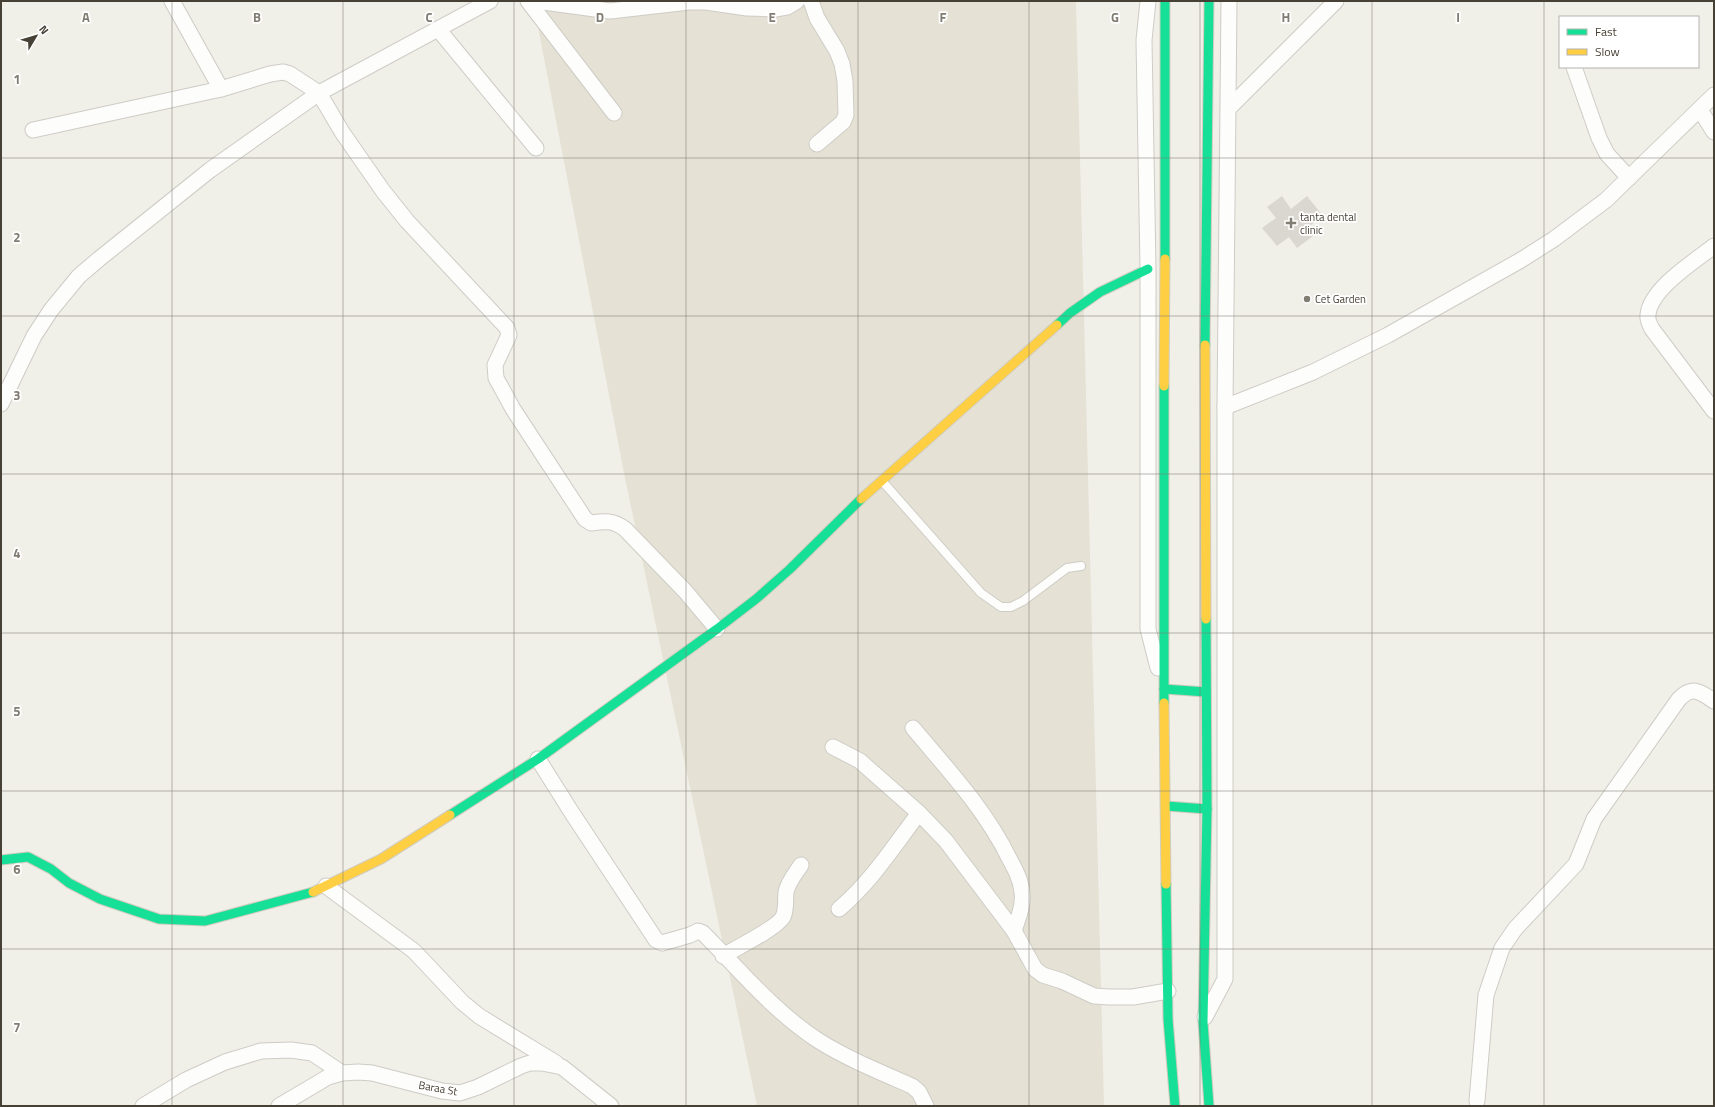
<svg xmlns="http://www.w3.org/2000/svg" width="1715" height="1107" font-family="'Titillium Web',sans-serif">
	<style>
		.residential { fill: #e5e1d5 }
		.building { fill: #dad7d1 }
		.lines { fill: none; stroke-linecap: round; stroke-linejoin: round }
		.lane-casing { stroke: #ceccc5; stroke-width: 10 }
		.street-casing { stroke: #ceccc5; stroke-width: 17 }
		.fast-casing { stroke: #d0ccbe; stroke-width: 11 }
		.slow-casing { stroke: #d0ccbe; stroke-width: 11 }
		.lane { stroke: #fdfdfc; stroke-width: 8 }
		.street { stroke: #fdfdfc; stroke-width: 15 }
		.fast { stroke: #16e098; stroke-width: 9 }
		.slow { stroke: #ffcf43; stroke-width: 9 }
		.grid { fill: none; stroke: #827d73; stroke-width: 1; stroke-opacity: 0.55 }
		.poi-dot { fill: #827d73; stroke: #fff; stroke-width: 1.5 }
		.labels { text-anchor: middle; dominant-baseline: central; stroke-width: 3.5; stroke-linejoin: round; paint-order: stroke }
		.poi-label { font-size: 11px; fill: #474034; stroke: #fff; text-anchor: start }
		.street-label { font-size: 11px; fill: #474034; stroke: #fff }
		.grid-label { font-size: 13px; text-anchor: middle; font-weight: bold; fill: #827d73; stroke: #fff; stroke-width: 3.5; stroke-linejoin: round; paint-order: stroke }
	</style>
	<rect width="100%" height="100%" fill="#f0efe8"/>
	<!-- residential -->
	<polygon class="residential" points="533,1 1076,1 1104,1106 757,1106 625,478"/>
	<!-- building -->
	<polygon class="building" points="1282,196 1291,209 1307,196 1323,216 1307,228 1313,236 1297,248 1289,237 1277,246 1262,228 1276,218 1267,207"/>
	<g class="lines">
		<defs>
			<polyline id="lane" points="883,482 981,593 1001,607 1011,607 1023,601 1067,568 1081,566"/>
			<g id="street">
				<polyline points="172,1 221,89"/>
				<polyline points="528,1 614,113"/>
				<polyline points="536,1 610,11 689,2 706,2 747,8 775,9 787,7 797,1"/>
				<polyline points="811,1 817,18 837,51 842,64 845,81 846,115 843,122 817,144"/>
				<polyline points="1148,1 1144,40 1148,269 1148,629 1158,668"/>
				<polyline points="438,29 536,148"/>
				<polyline points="1574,67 1599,138 1607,154 1629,178"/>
				<polyline points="1229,108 1336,1"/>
				<polyline points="1700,110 1714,132"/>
				<path d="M33 130 221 89 270 74 283 72 290 74 319 93 342 132 383 191 407 221 507 328 509 335 495 365 496 378 513 409 585 519 591 523C605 521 613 520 625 529L685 591 717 629"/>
				<path d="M1714 246C1695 261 1650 289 1648 315 1647 320 1650 325 1652 329L1714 411"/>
				<polyline points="1,404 34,336 51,310 79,276 99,259 210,170 319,93 490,1"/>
				<polyline points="1225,407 1313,372 1388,335 1521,260 1554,239 1606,200 1714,95"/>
				<path d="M913 728C948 770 985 809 1009 858 1015 869 1021 880 1022 892 1024 905 1018 918 1014 931"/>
				<polyline points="833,747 860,761 919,813 946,841 1014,931 1035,969 1043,975 1062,981 1094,996 1109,997 1133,997 1168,991"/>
				<path d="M538 759 572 813 656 940 662 943 690 935 698 931 703 933C740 970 774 1012 819 1041 848 1059 880 1072 912 1086L919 1092 926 1106"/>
				<polyline points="326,886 414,951 462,1002 479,1016 556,1063"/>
				<path d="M839 909C871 882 894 846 919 813"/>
				<path d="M723 956C736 948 777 928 783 917 787 909 785 900 786 892 788 882 795 874 801 865"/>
				<polyline points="1205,1017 1225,979 1225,407 1229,1"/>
				<path d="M1477 1101 1486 995 1502 948 1515 929 1576 864 1594 819 1679 699C1693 685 1700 692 1714 701"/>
				<polyline points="143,1106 186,1080 225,1062 261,1051 291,1050 312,1053 342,1073"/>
				<polyline points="279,1106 328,1077 342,1073 358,1072 372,1073 442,1091 460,1093 478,1087 521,1066 530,1063 542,1063 562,1067 611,1106"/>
			</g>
			<g id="fast">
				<polyline points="1165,259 1165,1"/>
				<polyline points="1057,325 1070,313 1100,292 1148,269"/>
				<polyline points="1205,345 1209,1"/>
				<polyline points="1206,619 1207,809 1203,1022 1209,1106"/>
				<polyline points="1164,689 1206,692"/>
				<polyline points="1164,703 1164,386"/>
				<polyline points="1166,806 1207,809"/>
				<polyline points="450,815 538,759 717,629 756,599 790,569 861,499"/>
				<polyline points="1,860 28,857 51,869 69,883 100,899 159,919 205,921 313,892"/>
				<polyline points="1166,884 1168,1019 1175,1106"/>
			</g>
			<g id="slow">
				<polyline points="1205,345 1206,619"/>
				<polyline points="1164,386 1165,259"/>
				<polyline points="861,499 1057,325"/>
				<polyline points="1164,703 1166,884"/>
				<polyline points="313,892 381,859 450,815"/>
			</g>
		</defs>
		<!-- lane casing -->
		<use href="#lane" class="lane-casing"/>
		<!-- street casing -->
		<use href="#street" class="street-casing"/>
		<!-- fast casing -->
		<use href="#fast" class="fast-casing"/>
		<!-- slow casing -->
		<use href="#slow" class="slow-casing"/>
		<!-- lane -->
		<use href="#lane" class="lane"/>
		<!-- street -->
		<use href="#street" class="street"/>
		<!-- fast -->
		<use href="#fast" class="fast"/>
		<!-- slow -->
		<use href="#slow" class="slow"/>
	</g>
	<!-- grid -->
	<path class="grid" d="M172 1V1106M343 1V1106M514 1V1106M686 1V1106M858 1V1106M1029 1V1106M1200 1V1106M1372 1V1106M1544 1V1106M1 158H1714M1 316H1714M1 474H1714M1 633H1714M1 791H1714M1 949H1714"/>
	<!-- markers -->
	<g class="poi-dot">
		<path d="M1289 217h4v4h4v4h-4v4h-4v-4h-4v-4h4z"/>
		<circle cx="1307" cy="299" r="4"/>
	</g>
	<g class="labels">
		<!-- poi labels -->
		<g class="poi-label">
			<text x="1300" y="217">tanta dental<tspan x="1300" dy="13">clinic</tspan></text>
			<text x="1315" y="299">Cet Garden</text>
		</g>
		<!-- street labels -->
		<g class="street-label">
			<text transform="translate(438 1088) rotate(10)">Baraa St</text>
		</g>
	</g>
	<g class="grid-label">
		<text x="86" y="22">A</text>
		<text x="257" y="22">B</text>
		<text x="429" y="22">C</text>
		<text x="600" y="22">D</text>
		<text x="772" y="22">E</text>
		<text x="943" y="22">F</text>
		<text x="1115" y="22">G</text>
		<text x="1286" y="22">H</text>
		<text x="1458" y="22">I</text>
		<text x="17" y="84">1</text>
		<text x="17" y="242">2</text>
		<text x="17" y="400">3</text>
		<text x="17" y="558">4</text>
		<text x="17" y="716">5</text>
		<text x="17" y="874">6</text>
		<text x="17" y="1032">7</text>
	</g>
	<!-- border -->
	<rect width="1715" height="1107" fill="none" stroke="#474034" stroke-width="4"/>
	<!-- legend -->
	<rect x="1559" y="16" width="140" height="52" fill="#ffffff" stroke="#b5b3ae"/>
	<rect x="1567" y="29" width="20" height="6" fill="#16e098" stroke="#b5b3ae"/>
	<text x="1595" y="36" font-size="12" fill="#474034">Fast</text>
	<rect x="1567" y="49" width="20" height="6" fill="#ffcf43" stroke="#b5b3ae"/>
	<text x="1595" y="56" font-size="12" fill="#474034">Slow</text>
	<!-- north arrow -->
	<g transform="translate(36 36) rotate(52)" stroke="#ffffff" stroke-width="3" paint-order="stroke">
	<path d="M0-3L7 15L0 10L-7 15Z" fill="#474034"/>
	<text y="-6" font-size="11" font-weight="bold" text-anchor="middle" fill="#474034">N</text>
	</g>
</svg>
